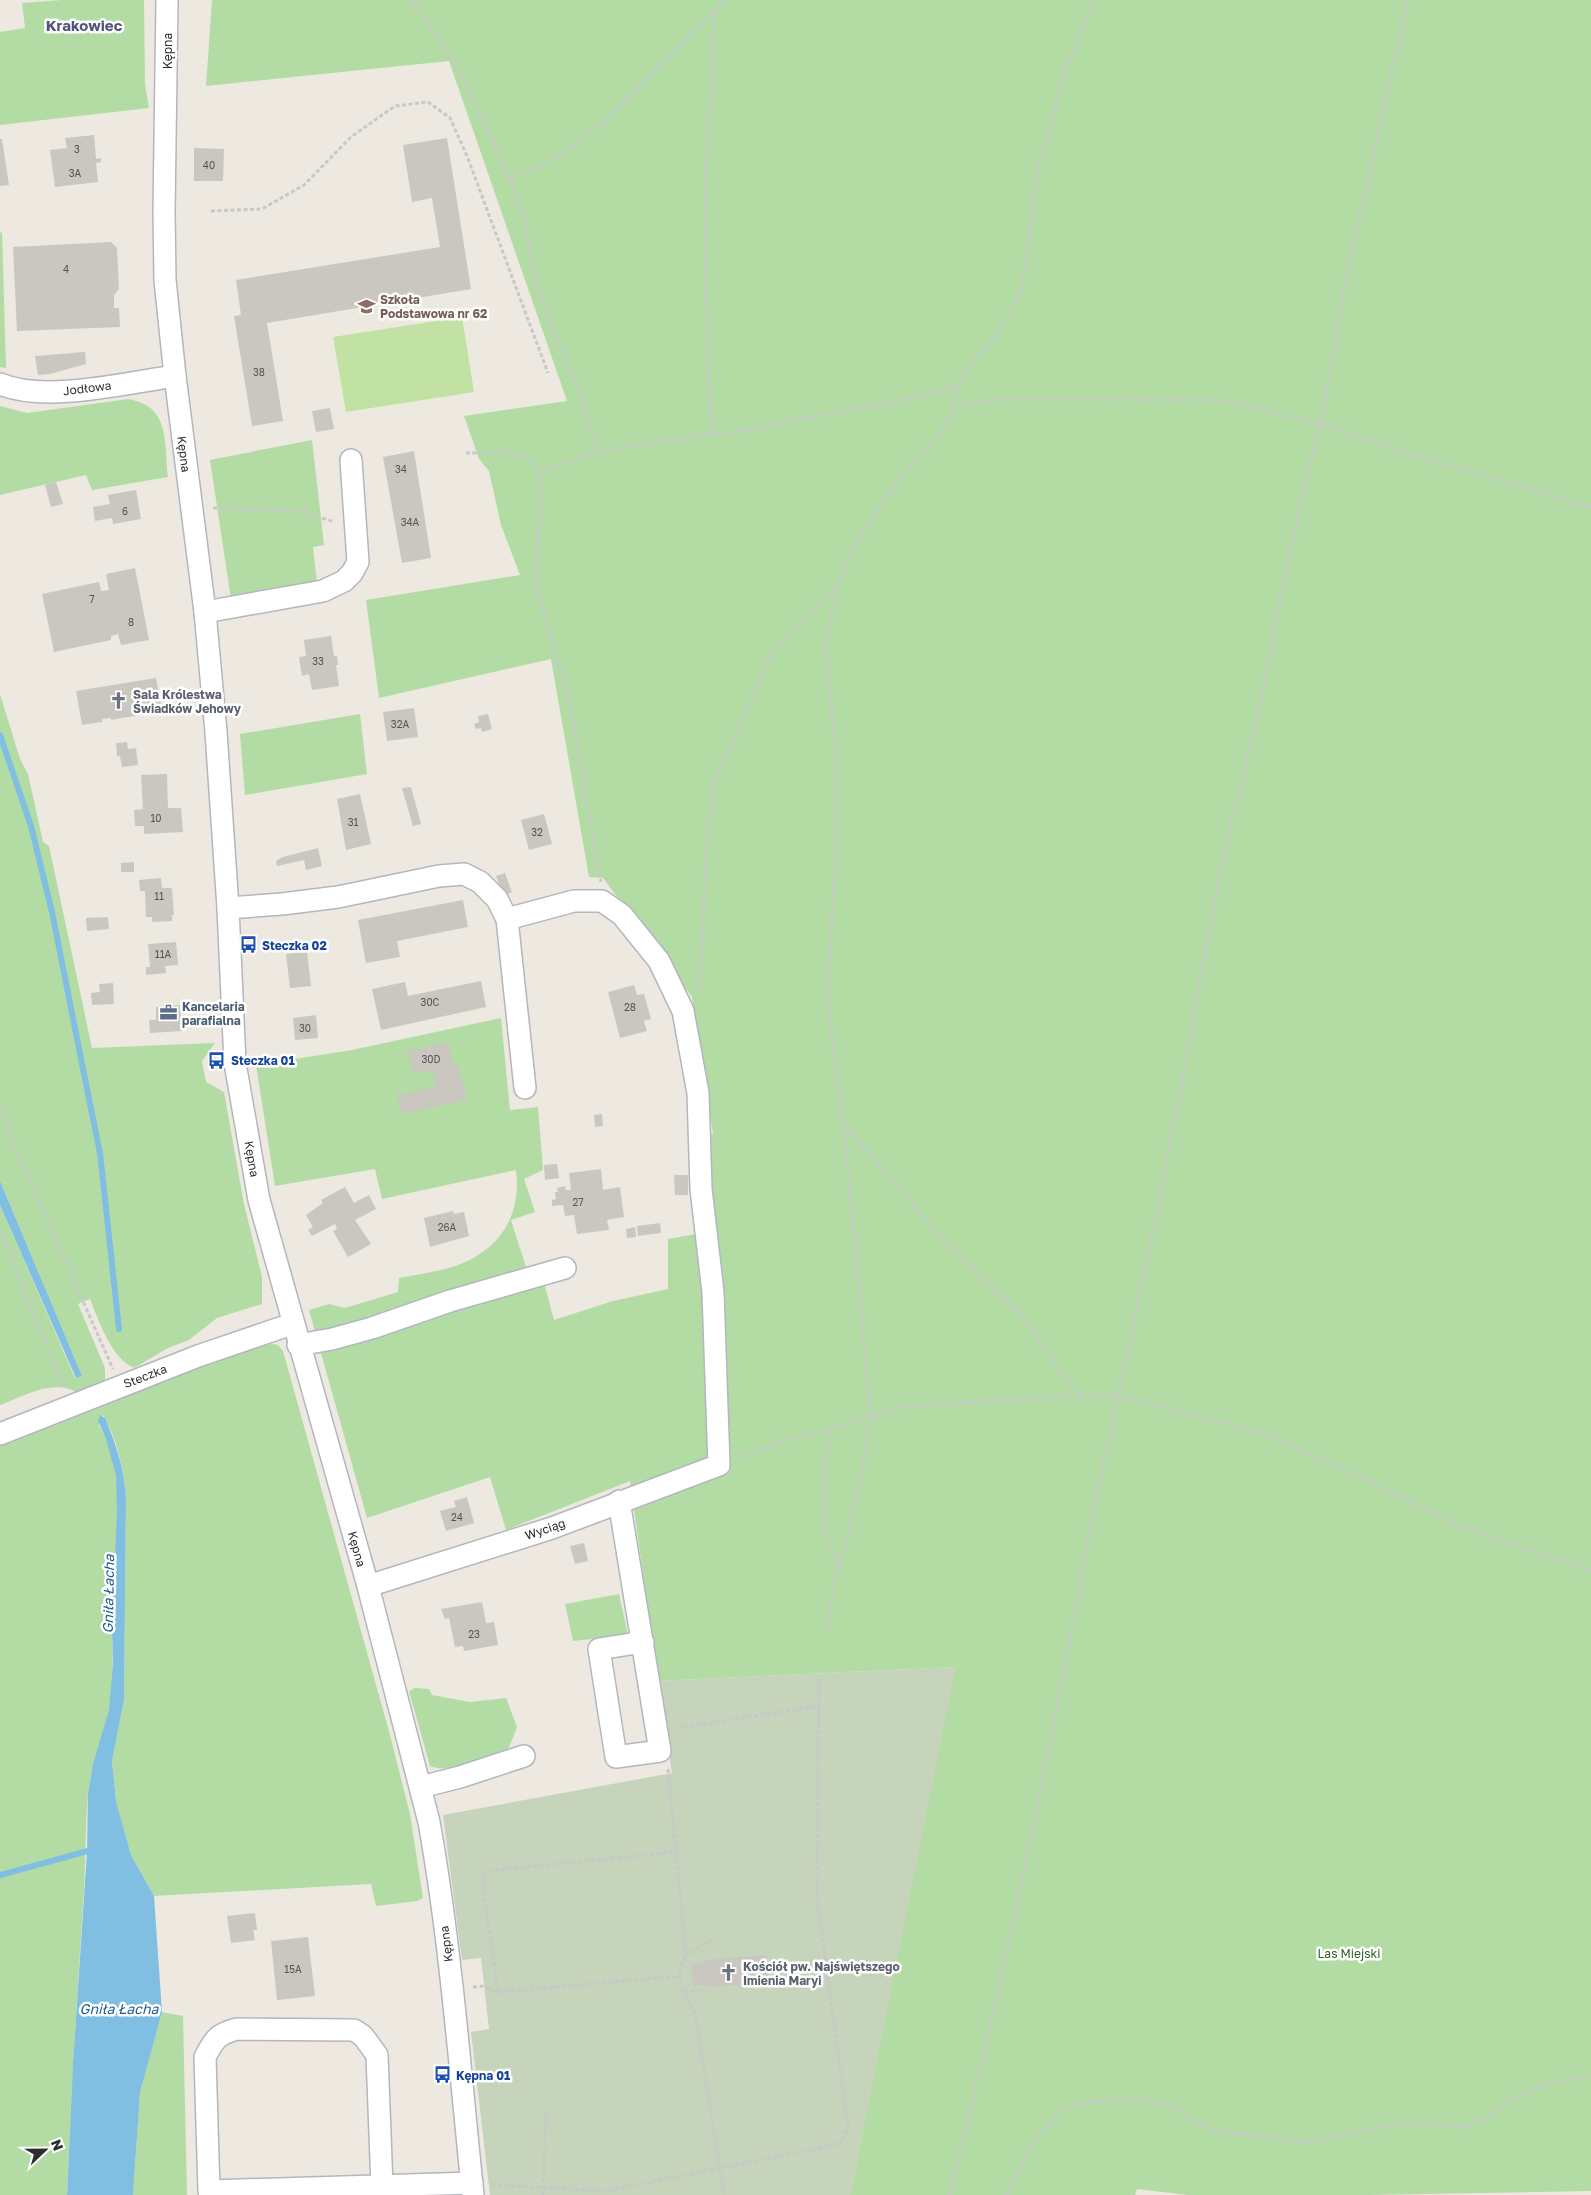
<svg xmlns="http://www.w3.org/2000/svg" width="1591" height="2195" font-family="'Golos Text',sans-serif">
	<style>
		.green { fill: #b2dca4 }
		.cemetery { fill: #c5d4ba }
		.pitch { fill: #c1e2a2 }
		.water { fill: #81bfe2 }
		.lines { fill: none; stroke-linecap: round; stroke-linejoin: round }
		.stream { stroke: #81bfe2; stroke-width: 6 }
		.building { fill: #c9c7bf }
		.minor-casing { stroke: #b4b6bf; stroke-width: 24 }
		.path { stroke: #c8c8c8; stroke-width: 3; stroke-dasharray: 4 2.5; stroke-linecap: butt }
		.minor { stroke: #fff; stroke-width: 21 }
		.labels { text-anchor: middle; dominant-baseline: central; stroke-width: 5; stroke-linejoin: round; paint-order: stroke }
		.number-label { font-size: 10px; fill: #545452 }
		.street-label { font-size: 12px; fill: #2d2d2d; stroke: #fff }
		.education-label { font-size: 12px; font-weight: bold; fill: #785e54; stroke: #fff; text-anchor: start }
		.worship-label { font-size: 12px; font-weight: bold; fill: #5b616d; stroke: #fff; text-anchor: start }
		.transit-label { font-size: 12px; font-weight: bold; fill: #164399; stroke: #fff; text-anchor: start }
		.service-label { font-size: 12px; font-weight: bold; fill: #4e5e75; stroke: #fff; text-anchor: start }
		.park-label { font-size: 12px; fill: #2b6324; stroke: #fff }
		.water-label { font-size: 14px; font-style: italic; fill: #1d5e90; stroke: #fff }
		.quarter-label { font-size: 15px; font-weight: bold; fill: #525579; stroke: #fff }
	</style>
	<rect width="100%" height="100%" fill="#ede9e1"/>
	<!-- green -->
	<g class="green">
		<polygon points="62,0 144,0 145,84 149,108 0,125 0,32 25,28 22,3"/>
		<path d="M212 0H1591V2191L1370 2195H1188L1137 2189 1135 2195H850L955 1667 658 1681 630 1481 506 1530 490 1477 367 1518 309 1310 329 1304 345 1308 398 1292 399 1278C416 1275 435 1272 452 1267 498 1253 522 1217 516 1170L382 1199 375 1169 275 1186 256 1065 352 1050 501 1018 510 1110 538 1107 543 1170 524 1179 535 1212 511 1220 532 1286 544 1283 554 1320 613 1301 668 1289V1239L696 1234 690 1139 713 1134 692 997 603 878 589 877 551 659 379 698 366 600 520 575 501 525 489 471 479 459 464 416 567 401 449 61 206 86Z"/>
		<polygon points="2,232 6,368 0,367 0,233"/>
		<path d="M128 399C171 406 164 443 168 477L92 490 86 475 0 495V406L27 413Z"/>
		<polygon points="312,440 324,545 313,547 317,583 231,599 210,460"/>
		<path d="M0 694 20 759 28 774 43 842 49 846 92 1048 215 1043 202 1061 206 1082 224 1092 244 1204 262 1277V1304L217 1318 189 1340 168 1348 134 1368C111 1358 99 1321 90 1299L78 1304 105 1368V1379L101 1384 78 1393C53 1378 24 1396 0 1405V1205L75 1378 82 1376 0 1181Z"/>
		<polygon points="360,714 367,774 245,795 240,734"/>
		<path d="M273 1344 278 1345 283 1351 390 1735 410 1814 423 1898 417 1901 376 1906 371 1884 154 1896 131 1855 116 1801 112 1761 124 1700 126 1499C125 1473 117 1438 103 1415L99 1426C133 1477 111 1574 112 1633 112 1659 115 1685 109 1711 103 1739 91 1765 88 1794 85 1826 86 1859 84 1891 77 1993 71 2094 67 2195H0V1441L214 1359 263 1345Z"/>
		<polygon points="619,1594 628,1635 573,1641 565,1604"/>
		<path d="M415 1688 429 1689 432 1695 470 1702 506 1698 517 1727 508 1750C486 1756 451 1775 430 1766L409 1691Z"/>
		<polygon points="162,2012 183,2016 187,2195 133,2195 140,2093"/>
	</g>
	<!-- cemetery -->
	<polygon class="cemetery" points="956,1667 850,2195 490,2195 471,2032 489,2029 481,1958 462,1960 443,1815 672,1773 658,1681"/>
	<!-- pitch -->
	<polygon class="pitch" points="462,317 474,392 346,412 333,337"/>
	<!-- water -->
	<g class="water">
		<polygon points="0,1181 77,1364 82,1376 76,1378 0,1205"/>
		<path d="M100 1415 105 1418C116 1444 125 1470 126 1499L124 1700 112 1761 116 1801 131 1855 154 1896 162 2012 140 2093 133 2195H67L73 2063 87 1852 88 1793 93 1764 109 1710 113 1664 112 1632 117 1511 116 1476 106 1439 98 1421Z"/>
	</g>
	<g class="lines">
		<!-- stream -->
		<g class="stream">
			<polyline points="0,735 31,826 52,912 86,1084 100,1153 119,1329"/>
			<polyline points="0,1875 95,1849"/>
		</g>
	</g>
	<!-- building -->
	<g class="building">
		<polygon points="94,135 96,159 101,158 101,162 96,163 98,182 55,187 50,150 67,148 65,138"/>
		<polygon points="447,138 471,289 267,323 283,421 252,426 234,316 241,315 236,280 440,247 432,198 412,202 403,145"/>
		<polygon points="0,139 2,139 9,185 0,186"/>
		<polygon points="194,148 224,149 223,181 194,181"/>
		<polygon points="111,242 117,248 119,289 114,295 114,308 119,308 120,327 17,331 13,247"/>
		<polygon points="85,352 86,364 50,374 38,375 35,356"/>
		<polygon points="330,408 334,429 316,432 312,411"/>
		<polygon points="414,451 431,558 402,563 383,457"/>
		<polygon points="56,482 63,504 51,507 45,485"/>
		<polygon points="136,490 141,519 113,524 112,518 95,521 93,507 110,504 108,495"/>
		<polygon points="135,568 149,640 121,645 118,634 111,636 111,640 54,652 42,594 99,582 101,591 109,590 106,574"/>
		<polygon points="331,636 334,656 337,656 338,665 336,665 339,686 312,690 309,674 302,676 299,657 306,656 304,640"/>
		<polygon points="156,678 162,711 111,720 111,718 102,719 102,722 82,725 76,691"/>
		<polygon points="414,708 418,737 387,741 383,712"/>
		<polygon points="488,714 492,729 482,732 481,728 476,729 474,724 479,722 478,716"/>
		<polygon points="127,742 128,749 136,748 138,765 122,767 120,756 117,756 116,743"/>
		<polygon points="167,774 168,808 181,808 183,832 144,834 144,826 135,826 134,810 143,809 141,775"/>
		<polygon points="411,787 421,824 413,826 402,788"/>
		<polygon points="360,794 371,844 346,850 337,799"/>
		<polygon points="544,814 552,844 529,850 521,820"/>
		<polygon points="318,848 322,866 306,870 304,860 277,866 276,861 283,857"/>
		<polygon points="134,862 134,872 121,872 121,863"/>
		<polygon points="505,873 512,892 504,896 496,876"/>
		<polygon points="161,878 162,888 172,888 174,915 172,915 172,921 152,922 152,917 146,917 145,891 140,891 139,880"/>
		<polygon points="463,900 468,927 397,941 400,957 366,963 358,920"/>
		<polygon points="108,917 109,929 87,931 86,918"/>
		<polygon points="176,942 178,965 165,966 166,973 146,975 146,967 150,967 148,944"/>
		<polygon points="307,952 311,986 290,988 286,954"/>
		<polygon points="481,981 486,1007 381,1030 372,989 405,982 408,996"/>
		<polygon points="113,983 114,1004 92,1005 91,993 100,992 99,984"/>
		<polygon points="634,985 637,995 644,994 651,1019 644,1021 647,1031 620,1038 608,992"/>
		<polygon points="180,1005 182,1031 150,1033 149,1020 156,1020 156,1007"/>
		<polygon points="316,1015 318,1038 295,1040 293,1018"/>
		<polygon points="448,1042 453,1066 458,1065 467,1100 401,1114 397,1095 436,1087 432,1070 413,1074 408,1051"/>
		<polygon points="602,1114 603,1126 595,1127 594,1115"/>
		<polygon points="557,1164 559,1178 545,1180 544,1165"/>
		<polygon points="601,1169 603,1190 620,1187 624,1217 607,1220 609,1230 577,1234 574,1215 565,1216 563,1205 552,1206 552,1200 556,1199 555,1192 558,1192 557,1188 565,1186 566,1190 571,1190 569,1173"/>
		<polygon points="674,1175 688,1175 688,1195 675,1195"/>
		<polygon points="345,1187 354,1203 369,1195 376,1209 355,1220 371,1244 348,1257 333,1231 337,1229 335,1224 312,1236 308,1230 313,1227 306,1215 323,1203 321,1200"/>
		<polygon points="453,1211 454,1214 464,1212 469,1236 430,1247 424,1218"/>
		<polygon points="660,1223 661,1233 638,1236 637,1226"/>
		<polygon points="635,1227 636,1237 627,1238 626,1229"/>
		<polygon points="467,1497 474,1523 446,1531 440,1511 456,1507 454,1501"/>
		<polygon points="584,1543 588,1561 575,1564 570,1546"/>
		<polygon points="482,1602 486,1623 494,1622 498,1645 464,1651 463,1646 455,1647 449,1618 445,1619 441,1609"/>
		<polygon points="255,1913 257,1930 253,1930 255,1940 231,1943 227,1916"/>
		<polygon points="308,1937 315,1996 277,2000 271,1941"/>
		<polygon points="766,1955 768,1982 707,1987 707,1985 693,1986 691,1964 706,1963 705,1960"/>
	</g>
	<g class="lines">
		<defs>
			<g id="minor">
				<path d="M167 0 164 212 165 280 175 376 205 612 216 732 228 908 235 1063 259 1200 368 1586 429 1822C451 1945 460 2071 473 2195"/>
				<path d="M0 384C45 403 126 383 175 376"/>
				<polyline points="205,612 323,591 344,581 352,573 358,562 351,460"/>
				<polyline points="228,908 282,904 338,897 439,876 464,874 480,882 497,899 507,919 525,1088"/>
				<polyline points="298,1345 332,1339 372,1328 450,1301 565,1268"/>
				<polyline points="0,1434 198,1356 292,1324"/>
				<polyline points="619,1501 660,1751 616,1757 599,1649 643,1642"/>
				<polyline points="368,1586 552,1528 719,1465 713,1292 701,1189 698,1093 683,1011 659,961 622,915 602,901 574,901 507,919"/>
				<polyline points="421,1787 460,1777 524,1756"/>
				<path d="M382 2187 377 2055 363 2036 354 2030 237 2029C217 2034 214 2040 205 2057L209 2191 472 2183"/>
			</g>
		</defs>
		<!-- minor casing -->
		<use href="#minor" class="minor-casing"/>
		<!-- path -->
		<g class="path">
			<polyline points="411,0 439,38 461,75 510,178 526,225 534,276 551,326 577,386 599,452"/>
			<polyline points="510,178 541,165 568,151 606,120 725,0"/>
			<polyline points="211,211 262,209 304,185 351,137 395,106 428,102 450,118 467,156 548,373"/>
			<polyline points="954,406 1003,399 1220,400 1320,424 1404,452 1591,507"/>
			<polyline points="711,435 706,280 706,170 715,10"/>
			<polyline points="466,453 507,453 530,461 539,473 540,494 536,588 568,694 601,882"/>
			<polyline points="539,473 599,452 623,447 748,430 908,399 956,386"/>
			<path d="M213 508C243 510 272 509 302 511 314 512 323 521 335 521"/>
			<polyline points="696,990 699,984 702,945 706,855 713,784 773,652 837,586"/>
			<polyline points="0,1105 21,1161 113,1369"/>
			<polyline points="844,1124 941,1237 1024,1318 1057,1368 1081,1395"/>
			<polyline points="0,1233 8,1247 24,1293 64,1387"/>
			<polyline points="829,1429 824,1473 823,1525 839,1568"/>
			<polyline points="739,1458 783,1441 845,1425 900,1407 1089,1395 1128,1398 1248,1429 1312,1454 1452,1522 1526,1550 1591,1570"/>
			<path d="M826 1630C830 1595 841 1561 850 1526 859 1490 866 1453 871 1417L846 1149 827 996 835 872 836 753 825 644 838 585 858 541 887 495 944 428 954 406 956 386 972 363 997 336 1018 298 1027 260 1035 181 1064 75 1093 0"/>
			<polyline points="677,1728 819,1706"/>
			<path d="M668 1769 686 1956C672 1978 684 1993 695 2013L724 2195"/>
			<polyline points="686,1956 713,1939"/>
			<polyline points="783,1969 826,1961"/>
			<polyline points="473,1987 484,1986 498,1992 680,1976"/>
			<polyline points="498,1992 483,1886 484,1874 496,1870 676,1852"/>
			<polyline points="684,1992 704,1990"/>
			<polyline points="491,2185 605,2191 826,2147 841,2142 848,2127 817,1899 819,1677"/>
			<polyline points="543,2195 546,2111"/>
			<polyline points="950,2195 1000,1983 1042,1784 1094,1508 1157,1215 1222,861 1259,709 1287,564 1320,424 1345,283 1408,0"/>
			<polyline points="1007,2195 1033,2142 1061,2111 1093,2101 1140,2100 1168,2104 1195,2122 1217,2131 1308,2142 1339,2137 1381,2126 1424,2123 1460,2127 1481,2122 1506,2103 1541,2086 1591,2075"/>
		</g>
		<!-- minor -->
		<use href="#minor" class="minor"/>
	</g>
	<!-- icons -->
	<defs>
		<symbol id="school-bare" viewBox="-9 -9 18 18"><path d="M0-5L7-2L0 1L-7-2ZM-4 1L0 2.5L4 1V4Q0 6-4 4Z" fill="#8d6e63" stroke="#fff" stroke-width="2.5" paint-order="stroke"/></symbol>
		<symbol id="church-bare" viewBox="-9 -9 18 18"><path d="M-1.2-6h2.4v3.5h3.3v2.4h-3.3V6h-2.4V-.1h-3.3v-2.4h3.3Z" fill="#6b7280" stroke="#fff" stroke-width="2.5" paint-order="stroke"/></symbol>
		<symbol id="bus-bare" viewBox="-9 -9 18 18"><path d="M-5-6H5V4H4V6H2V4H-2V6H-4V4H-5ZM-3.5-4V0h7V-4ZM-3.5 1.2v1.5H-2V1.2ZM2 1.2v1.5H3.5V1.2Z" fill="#1a4fb4" stroke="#fff" stroke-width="2.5" paint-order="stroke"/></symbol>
		<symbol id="office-bare" viewBox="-9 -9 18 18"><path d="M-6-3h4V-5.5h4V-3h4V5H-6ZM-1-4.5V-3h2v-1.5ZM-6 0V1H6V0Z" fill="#5c6f8a" stroke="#fff" stroke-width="2.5" paint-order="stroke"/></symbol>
	</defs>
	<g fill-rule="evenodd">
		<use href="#school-bare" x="354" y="294" width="25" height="25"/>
		<use href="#church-bare" x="106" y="688" width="25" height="25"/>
		<use href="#bus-bare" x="236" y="932" width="25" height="25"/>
		<use href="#office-bare" x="156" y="1000" width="25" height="25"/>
		<use href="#bus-bare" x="204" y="1048" width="25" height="25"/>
		<use href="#church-bare" x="716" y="1960" width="25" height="25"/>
		<use href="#bus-bare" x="430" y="2062" width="25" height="25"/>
	</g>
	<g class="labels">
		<!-- number labels -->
		<g class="number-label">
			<text x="77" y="149">3</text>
			<text x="209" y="165">40</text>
			<text x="75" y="173">3A</text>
			<text x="66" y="269">4</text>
			<text x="259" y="372">38</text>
			<text x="401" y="469">34</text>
			<text x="125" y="511">6</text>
			<text x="410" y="522">34A</text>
			<text x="92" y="599">7</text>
			<text x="131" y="622">8</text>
			<text x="318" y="661">33</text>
			<text x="400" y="724">32A</text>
			<text x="156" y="818">10</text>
			<text x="353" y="822">31</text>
			<text x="537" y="832">32</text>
			<text x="159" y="896">11</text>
			<text x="163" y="954">11A</text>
			<text x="430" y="1002">30C</text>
			<text x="630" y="1007">28</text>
			<text x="305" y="1028">30</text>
			<text x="431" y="1059">30D</text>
			<text x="578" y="1202">27</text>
			<text x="447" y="1227">26A</text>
			<text x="457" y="1517">24</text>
			<text x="474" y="1634">23</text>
			<text x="293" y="1969">15A</text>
		</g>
		<!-- street labels -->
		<g class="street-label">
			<text transform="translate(167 51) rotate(-90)">Kępna</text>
			<text transform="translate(87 388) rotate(-7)">Jodłowa</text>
			<text transform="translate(184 454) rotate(83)">Kępna</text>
			<text transform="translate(252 1159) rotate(80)">Kępna</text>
			<text transform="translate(145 1376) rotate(-21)">Steczka</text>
			<text transform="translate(545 1529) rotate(-19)">Wyciąg</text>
			<text transform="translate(357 1549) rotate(74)">Kępna</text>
			<text transform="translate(446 1944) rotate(-97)">Kępna</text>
		</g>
		<!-- education labels -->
		<g class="education-label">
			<text x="380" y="299">Szkoła<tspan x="380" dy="14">Podstawowa nr 62</tspan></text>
		</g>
		<!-- worship labels -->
		<g class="worship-label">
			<text x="133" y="694">Sala Królestwa<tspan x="133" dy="14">Świadków Jehowy</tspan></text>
			<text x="743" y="1966">Kościół pw. Najświętszego<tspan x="743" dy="14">Imienia Maryi</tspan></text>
		</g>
		<!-- transit labels -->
		<g class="transit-label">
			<text x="262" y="945">Steczka 02</text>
			<text x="231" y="1060">Steczka 01</text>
			<text x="456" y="2075">Kępna 01</text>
		</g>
		<!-- service labels -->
		<g class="service-label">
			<text x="182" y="1006">Kancelaria<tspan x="182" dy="14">parafialna</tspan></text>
		</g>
		<!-- park labels -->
		<g class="park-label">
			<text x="1349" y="1953">Las Miejski</text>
		</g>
		<!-- water labels -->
		<g class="water-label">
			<text transform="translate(108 1594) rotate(-89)">Gniła Łacha</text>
			<text x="119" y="2008">Gniła Łacha</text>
		</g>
		<!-- quarter labels -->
		<g class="quarter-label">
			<text x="84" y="25">Krakowiec</text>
		</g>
	</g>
	<!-- north arrow -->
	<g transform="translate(45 2150) rotate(68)" stroke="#ffffff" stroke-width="4" paint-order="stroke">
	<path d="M0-4L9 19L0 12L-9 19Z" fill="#2d2d2d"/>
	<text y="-8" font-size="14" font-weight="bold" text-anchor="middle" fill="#2d2d2d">N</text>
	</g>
</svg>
